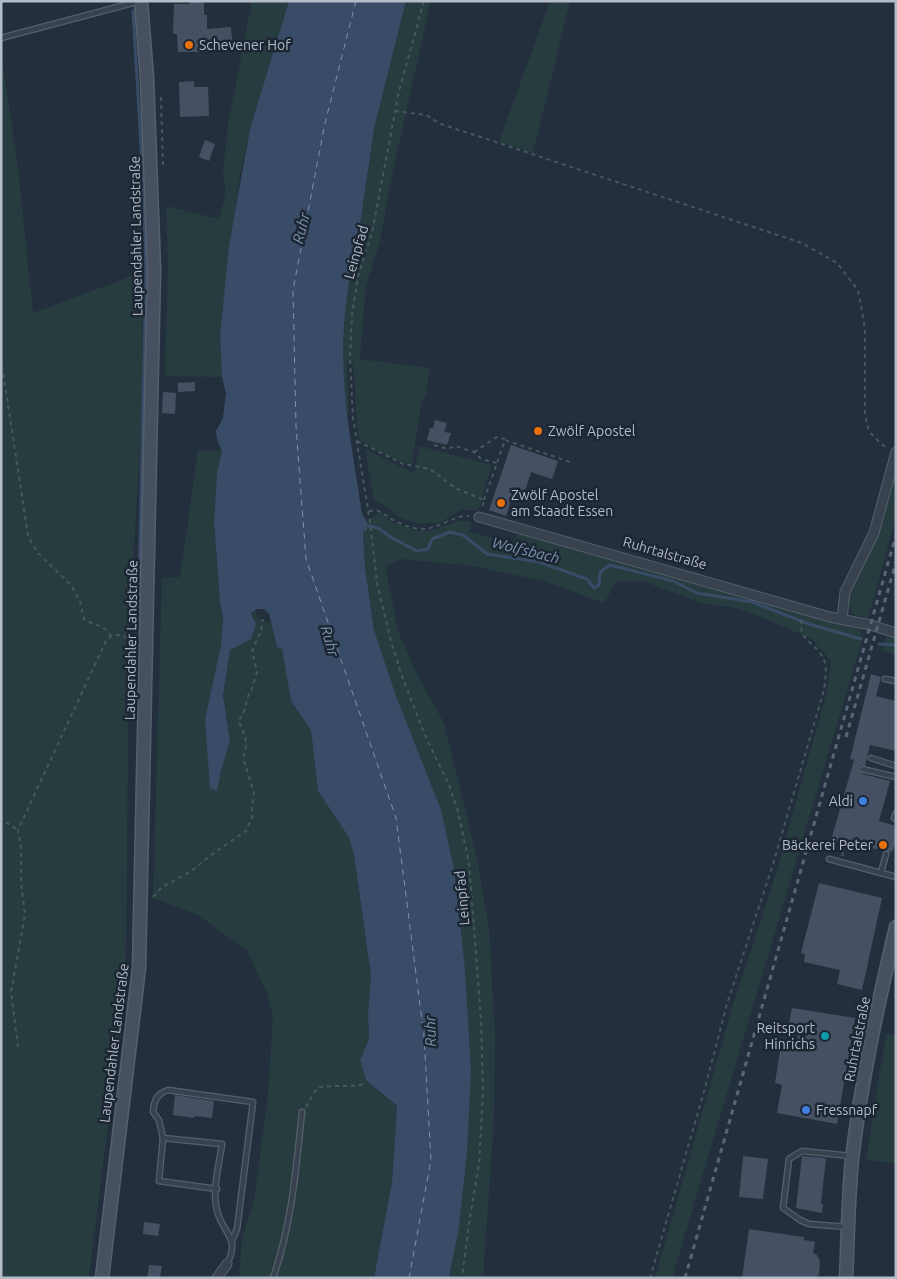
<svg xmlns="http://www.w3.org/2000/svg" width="897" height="1279" font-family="Ubuntu,sans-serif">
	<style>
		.green { fill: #263c3f }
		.water { fill: #394c67 }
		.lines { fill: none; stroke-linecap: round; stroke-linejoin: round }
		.stream { stroke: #394c67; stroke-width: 3 }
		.ferry { stroke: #7c92b1; stroke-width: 1; stroke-dasharray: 6 5; stroke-linecap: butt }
		.building { fill: #455162 }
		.lane-casing { stroke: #565f6c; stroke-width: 7 }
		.street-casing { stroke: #565f6c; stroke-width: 11 }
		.secondary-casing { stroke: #565f6c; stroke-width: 15 }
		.path { stroke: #44595c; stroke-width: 2; stroke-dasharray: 4 4; stroke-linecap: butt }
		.lane { stroke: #38414e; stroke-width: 4.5 }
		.street { stroke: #38414e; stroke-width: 9 }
		.secondary { stroke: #465061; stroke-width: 12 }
		.rail { stroke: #5a6575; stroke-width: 3; stroke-dasharray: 5 5; stroke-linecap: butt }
		.food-dot { fill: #e8710a; stroke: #1d2633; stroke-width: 2 }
		.shop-dot { fill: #3f7fe0; stroke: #1d2633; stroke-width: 2 }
		.culture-dot { fill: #0f9aa8; stroke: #1d2633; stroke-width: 2 }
		.labels { text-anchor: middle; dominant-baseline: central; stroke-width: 5; stroke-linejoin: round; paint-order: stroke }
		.poi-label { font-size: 14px; fill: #b4bcc9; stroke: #1d2633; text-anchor: start }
		.street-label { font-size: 14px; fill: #b4bcc9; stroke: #1d2633 }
		.water-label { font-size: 15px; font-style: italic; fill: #7c92b1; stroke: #1d2633 }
	</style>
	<rect width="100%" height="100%" fill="#242f3e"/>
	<!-- green -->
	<g class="green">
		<polygon points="252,1 289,1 250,129 240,175 220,336 222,377 165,376 168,265 166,206 219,219 226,193 223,173 228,123"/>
		<path d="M406 1H431L394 166 380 241 366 286 360 359 430 368 426 395 422 400 412 464C397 462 368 448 358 437L353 362 347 361 349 413 347 414C340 364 340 301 356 252L374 129Z"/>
		<polygon points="550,1 570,1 533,153 499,142"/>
		<polygon points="1,52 18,167 33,313 143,272 142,416 129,629 126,961 121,1019 89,1278 1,1278"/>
		<polygon points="419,446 492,465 478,510 460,510 440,523 415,523 399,517 383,504 374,501 365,449 414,473"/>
		<polygon points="198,450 222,451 217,473 214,522 220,602 223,617 221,645 217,791 221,771 230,741 223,695 230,650 251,638 251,615 256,609 256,614 264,622 271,622 277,647 282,649 291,701 311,730 318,791 348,836 354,854 371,976 368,1015 369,1039 360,1060 373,1087 397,1106 392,1182 374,1278 239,1278 242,1239 254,1200 268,1095 273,1015 266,991 247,951 198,915 161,901 153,899 162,578 180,577"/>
		<polygon points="896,472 896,517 868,619 852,613 848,603 851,590 861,574 882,522"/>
		<polygon points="377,513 382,514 392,522 417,531 429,531 459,521 471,521 469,532 511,543 521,531 857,627 863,637 672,1278 655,1278 733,1005 777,870 827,691 831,661 812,639 756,615 732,607 703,604 643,581 617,581 604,603 547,582 474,566 400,559 386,567 397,629 418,676 444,723 477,858 489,928 495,1031 494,1121 483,1278 449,1278 452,1265 471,1071 465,969 454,869 374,630 365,567 363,532 367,530 367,522"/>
		<polygon points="886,636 896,638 896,654 882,651"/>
		<polygon points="886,1034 896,1035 896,1163 866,1160"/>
	</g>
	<!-- water -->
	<path class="water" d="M289 1H406L374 129 356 252C351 267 349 282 347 297 336 373 351 440 362 514L367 522V530L363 532 365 567 374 630 396 696 441 810 454 869 465 969 471 1071 467 1152 459 1227 449 1278H374L392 1182 397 1106 366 1080 360 1060 369 1039 368 1015 371 976 354 854 348 836 318 791 311 730 291 701 282 649 277 647 269 614 264 609H256L251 614 256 624 251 639 230 650 223 695 230 741 221 771 217 791 210 788 205 720 221 645 223 617 220 602 214 522 217 473 222 451 217 440 216 431 223 418 226 393 222 377 220 336 229 246 250 129Z"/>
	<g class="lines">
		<!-- stream -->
		<g class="stream">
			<polyline points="133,11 143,179 146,272 138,630"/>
			<polyline points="364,525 378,528 392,538 417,551 428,549 432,539 450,532 463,535 487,554 539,562 587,579 594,588 599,585 600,572 610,565 673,581 697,593 752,602 809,624 861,639"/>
			<polyline points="879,644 896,645"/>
		</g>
		<!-- ferry -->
		<polyline class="ferry" points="356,1 325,123 293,290 296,427 306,559 396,818 424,1036 431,1160 409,1278"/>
	</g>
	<!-- building -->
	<g class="building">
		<polygon points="189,1 204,1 204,15 207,15 207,29 231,27 232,41 212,43 212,52 178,52 177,34 173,34 174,4 189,4"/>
		<polygon points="194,81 194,87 208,87 209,116 180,117 179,82"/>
		<polygon points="205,140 215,144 209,161 199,157"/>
		<polygon points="195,382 195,391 178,392 178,383"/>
		<polygon points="163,392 176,393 175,414 162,413"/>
		<polygon points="435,420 447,423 444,432 451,433 447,445 427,440 430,428 433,428"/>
		<polygon points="511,445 558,461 552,479 531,472 522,500 512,497 506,516 489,510"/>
		<polygon points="871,674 881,677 876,696 896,701 896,751 870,745 865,766 860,765 858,770 863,774 890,781 879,821 896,826 896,842 892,852 871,846 870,851 831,840 854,760 850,759"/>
		<polygon points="819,883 882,898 862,990 837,984 840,970 804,962 805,954 801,953"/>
		<polygon points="792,1008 855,1018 837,1124 777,1113 782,1085 775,1083 781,1044 796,1047 800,1025 789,1023"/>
		<polygon points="175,1095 214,1101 212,1118 195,1116 194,1118 173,1115"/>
		<polygon points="743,1156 768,1159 763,1199 739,1197"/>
		<polygon points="802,1156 826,1158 821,1204 823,1204 822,1213 796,1208"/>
		<polygon points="144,1222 160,1224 158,1236 143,1234"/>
		<polygon points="749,1229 804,1237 804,1240 815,1242 813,1253 817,1255 820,1261 819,1274 816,1278 742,1278"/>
		<polygon points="149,1265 162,1266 160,1278 147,1278"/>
	</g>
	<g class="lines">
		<defs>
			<g id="lane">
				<polyline points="1,38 140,1"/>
				<polyline points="885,679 896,681"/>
				<polyline points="871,758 896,766"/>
				<polyline points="862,769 896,777"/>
				<polyline points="896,813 894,818 896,819"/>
				<polyline points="829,859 896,877"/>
				<polyline points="881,873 886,854"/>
				<path d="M163 1138 159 1120 153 1112C154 1100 157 1094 168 1090L253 1102 237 1229 232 1241"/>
				<path d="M217 1189 159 1181 163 1138 222 1144C219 1166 211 1193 218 1214 225 1235 240 1239 227 1264"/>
				<polyline points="847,1227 809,1224 800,1220 783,1208 789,1159 802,1151 851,1156"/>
				<path d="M273 1278C292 1224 296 1168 302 1112"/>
			</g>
			<g id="street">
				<polyline points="479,517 830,617 870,625 896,633"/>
				<polyline points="842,619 845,592 874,533 896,452"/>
				<polyline points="217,1278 227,1264"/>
			</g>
			<g id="secondary">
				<polyline points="102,1278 139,968 154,269 147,78 141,1"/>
				<path d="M846 1278C848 1238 848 1199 852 1160 861 1081 878 1004 896 927"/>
			</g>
		</defs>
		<!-- lane casing -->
		<use href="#lane" class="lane-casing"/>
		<!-- street casing -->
		<use href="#street" class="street-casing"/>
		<!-- secondary casing -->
		<use href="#secondary" class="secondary-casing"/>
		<!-- path -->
		<g class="path">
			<polyline points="424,1 399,91 372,233 358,276 352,315 350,359 353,418 370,522 377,583 383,608 392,645 403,679 424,733 449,785 458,811 469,863 481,1019 483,1092 479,1164 469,1223 462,1278"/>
			<polyline points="161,97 163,167"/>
			<polyline points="395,111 426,115 441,124 802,243 837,263 858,290 865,328 865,415 869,431 880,443 887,448"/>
			<path d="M1 358 28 536 37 552 71 585 80 601 84 619C96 627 102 623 111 636L117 635 135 639"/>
			<polyline points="357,441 403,464 430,469 455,488 484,500 482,508"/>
			<polyline points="434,445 448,449 455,446 474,452 481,459 497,463"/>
			<polyline points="474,452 497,437 505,439"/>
			<polyline points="484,500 505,440 573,463"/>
			<path d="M369 511C381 509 383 514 393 520 402 525 414 529 424 529 440 528 454 515 469 516"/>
			<polyline points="1,816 4,821 18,830"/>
			<polyline points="845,844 871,851 872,847 880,849"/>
			<polyline points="842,856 845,844"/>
			<path d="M153 897 162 887 190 872 215 852 246 831 253 815 252 809 254 793 243 757C249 745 245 732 238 721L243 715 248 696 252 689 257 672 252 651 261 631 263 619"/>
			<polyline points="18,1047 11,992 25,915 21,882 21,846 18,830 106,641 111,636"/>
			<path d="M306 1107 317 1088C333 1084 347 1088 364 1084"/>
			<path d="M650 1278 705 1088 727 1004 773 864 824 690C825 681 828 667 823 658 815 641 797 641 802 619"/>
		</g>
		<!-- lane -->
		<use href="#lane" class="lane"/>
		<!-- street -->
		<use href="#street" class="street"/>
		<!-- secondary -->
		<use href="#secondary" class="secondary"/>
		<!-- rail -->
		<g class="rail">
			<polyline points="846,737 896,562"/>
			<polyline points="685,1278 896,535"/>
		</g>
	</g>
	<!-- markers -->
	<g class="food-dot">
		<circle cx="189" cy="45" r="5"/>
		<circle cx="538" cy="431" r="5"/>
		<circle cx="501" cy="503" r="5"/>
		<circle cx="883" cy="845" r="5"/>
	</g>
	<g class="shop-dot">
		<circle cx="863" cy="801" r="5"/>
		<circle cx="806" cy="1110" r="5"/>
	</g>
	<circle class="culture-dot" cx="825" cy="1036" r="5"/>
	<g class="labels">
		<!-- poi labels -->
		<g class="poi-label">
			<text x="199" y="45">Schevener Hof</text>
			<text x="548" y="431">Zwölf Apostel</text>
			<text x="511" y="495">Zwölf Apostel<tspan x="511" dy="16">am Staadt Essen</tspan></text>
			<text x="853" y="801" text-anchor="end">Aldi</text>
			<text x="873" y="845" text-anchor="end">Bäckerei Peter</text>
			<text x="815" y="1028" text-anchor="end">Reitsport<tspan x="815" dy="16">Hinrichs</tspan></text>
			<text x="816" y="1110">Fressnapf</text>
		</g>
		<!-- street labels -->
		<g class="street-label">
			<text transform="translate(136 236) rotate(-91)">Laupendahler Landstraße</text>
			<text transform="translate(356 252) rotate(-74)">Leinpfad</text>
			<text transform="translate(665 553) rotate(16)">Ruhrtalstraße</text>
			<text transform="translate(131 640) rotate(-89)">Laupendahler Landstraße</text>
			<text transform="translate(462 898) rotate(-95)">Leinpfad</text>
			<text transform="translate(857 1039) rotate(-79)">Ruhrtalstraße</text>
			<text transform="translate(114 1043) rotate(-83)">Laupendahler Landstraße</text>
		</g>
		<!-- water labels -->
		<g class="water-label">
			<text transform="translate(301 228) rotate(-76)">Ruhr</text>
			<text transform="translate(526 550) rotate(14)">Wolfsbach</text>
			<text transform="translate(330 641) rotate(74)">Ruhr</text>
			<text transform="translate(430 1031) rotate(-92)">Ruhr</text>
		</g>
	</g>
	<!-- border -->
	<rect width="897" height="1279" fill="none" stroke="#b4bcc9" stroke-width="5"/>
</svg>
